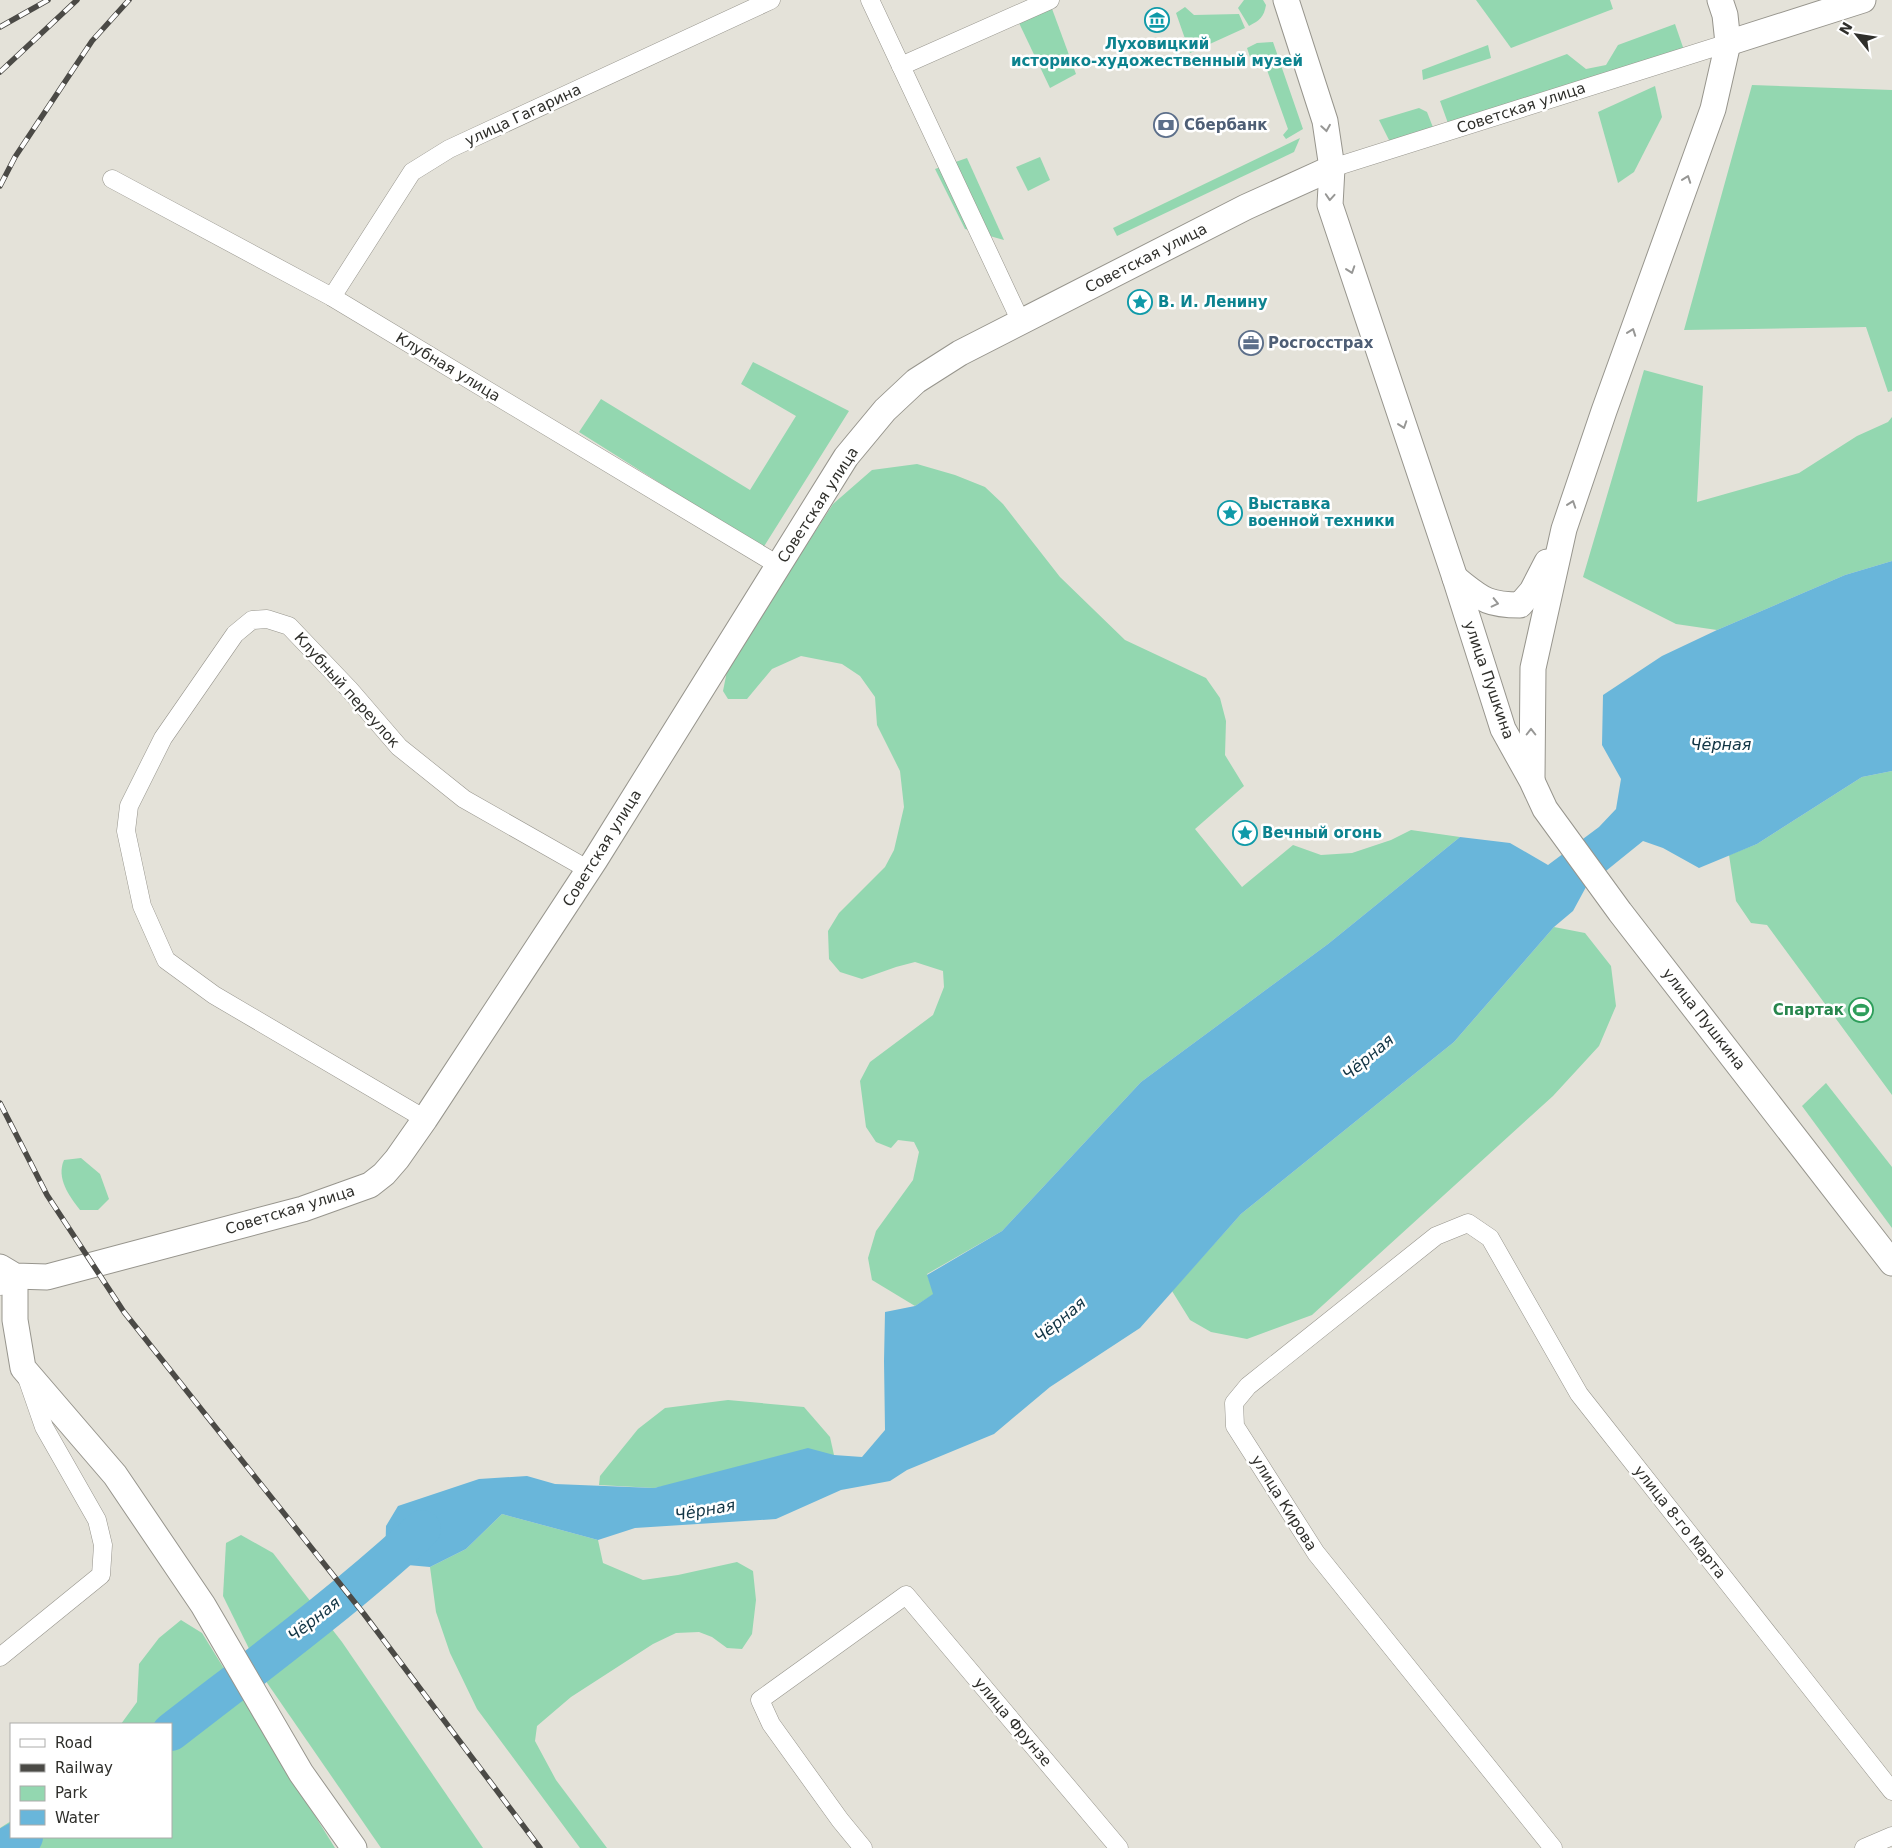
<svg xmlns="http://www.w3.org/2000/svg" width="1892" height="1848" font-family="'DejaVu Sans',sans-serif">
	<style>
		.green { fill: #93d7b0 }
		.water { fill: #69b6da }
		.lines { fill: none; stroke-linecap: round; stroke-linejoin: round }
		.river { stroke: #69b6da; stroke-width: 38 }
		.street-casing { stroke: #97958d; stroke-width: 19 }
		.secondary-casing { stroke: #97958d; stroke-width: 27 }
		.street { stroke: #fff; stroke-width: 18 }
		.secondary { stroke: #fff; stroke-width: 25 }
		.rail-casing { stroke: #4b4a46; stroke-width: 5.5 }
		.rail { stroke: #fff; stroke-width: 4; stroke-dasharray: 11; stroke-linecap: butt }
		.oneway { stroke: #979795 }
		.labels { text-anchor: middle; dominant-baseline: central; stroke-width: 5; stroke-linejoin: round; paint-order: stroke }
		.culture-label { font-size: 15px; font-weight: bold; fill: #0d838f; stroke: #fff; text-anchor: start }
		.street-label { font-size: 15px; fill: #2f2f2b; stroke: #fff }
		.service-label { font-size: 15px; font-weight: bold; fill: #4e5e75; stroke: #fff; text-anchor: start }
		.leisure-label { font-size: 15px; font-weight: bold; fill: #27864d; stroke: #fff; text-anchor: end }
		.water-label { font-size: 16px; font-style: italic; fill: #113444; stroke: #fff }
	</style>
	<rect width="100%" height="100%" fill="#e4e2d9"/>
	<!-- green -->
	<g class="green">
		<path d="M1244 0H1263L1266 5C1264 17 1260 20 1249 26L1238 8Z"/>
		<polygon points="1476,0 1610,0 1613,9 1511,48"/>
		<polygon points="1051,6 1076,74 1050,88 1019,23"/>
		<polygon points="1185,7 1194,15 1239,14 1245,28 1190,53 1176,13"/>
		<polygon points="1675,24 1686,56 1449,126 1440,101 1567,54 1586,69 1606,65 1618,45"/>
		<polygon points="1273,42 1303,129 1286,139 1283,135 1288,129 1262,56 1250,57 1247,48 1257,43"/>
		<polygon points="1488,45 1491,58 1423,80 1422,70"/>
		<polygon points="1752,85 1892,90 1892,391 1888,392 1866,327 1684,330"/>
		<polygon points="1655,86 1662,117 1634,172 1618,183 1598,112"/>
		<polygon points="1419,108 1427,112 1434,130 1391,144 1379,120"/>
		<polygon points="1300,138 1294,152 1117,236 1113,228"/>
		<polygon points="1040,157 1050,180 1028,191 1016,167"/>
		<polygon points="967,158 1004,240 965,229 935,169"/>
		<polygon points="753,362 849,411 763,548 579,432 601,399 750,490 796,416 741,384"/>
		<polygon points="1644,370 1703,386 1697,502 1799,473 1857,436 1888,422 1892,417 1892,561 1845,575 1717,630 1676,624 1583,577"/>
		<polygon points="917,464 955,475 985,487 1003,504 1060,577 1125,640 1206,678 1220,698 1226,721 1225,755 1244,786 1195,829 1242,887 1293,845 1321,855 1352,853 1391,840 1411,830 1460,837 1328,944 1141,1082 1002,1231 927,1274 934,1294 915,1306 872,1280 868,1258 876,1231 913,1180 919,1152 914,1142 898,1140 891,1148 876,1142 866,1127 860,1081 870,1062 933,1015 944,987 943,971 915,962 896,967 862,979 840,972 829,959 828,931 839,913 885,867 894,850 904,807 900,771 877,725 875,697 860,676 842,664 801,656 772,669 747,699 728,699 723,691 728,666 833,504 872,470"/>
		<polygon points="1892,771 1892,1095 1767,925 1751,923 1736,901 1729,855 1757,844 1862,777"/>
		<polygon points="1554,927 1585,933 1611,966 1616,1006 1599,1046 1553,1096 1312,1315 1247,1339 1211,1332 1190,1320 1172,1291 1241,1214 1454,1042"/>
		<polygon points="1826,1083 1892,1167 1892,1228 1802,1106"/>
		<path d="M81 1158 100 1174 109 1199 98 1210H80C69 1196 56 1178 64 1160Z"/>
		<polygon points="728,1400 804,1407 830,1437 834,1455 654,1488 599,1485 600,1476 638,1429 665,1408"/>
		<polygon points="502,1514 598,1540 603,1563 643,1580 678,1575 737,1562 753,1571 756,1600 752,1634 742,1649 727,1648 712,1637 699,1632 676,1633 653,1644 571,1697 537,1726 535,1741 556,1780 607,1848 580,1848 477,1709 450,1653 436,1612 430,1567 466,1549"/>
		<polygon points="241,1535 273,1553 342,1642 483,1848 381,1848 263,1677 223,1596 226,1543"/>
		<polygon points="181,1620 202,1633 335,1848 0,1848 0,1828 11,1821 11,1837 171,1837 171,1724 121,1724 137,1702 139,1664 159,1638"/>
	</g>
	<!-- water -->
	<polygon class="water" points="1892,561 1892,771 1862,777 1757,844 1699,868 1663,848 1643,841 1586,887 1573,911 1554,927 1454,1042 1241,1214 1140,1328 1050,1387 994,1434 907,1470 890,1481 841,1490 776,1519 635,1528 598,1540 502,1514 466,1549 430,1567 385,1563 386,1526 398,1506 479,1479 527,1476 555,1484 654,1488 808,1448 834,1455 862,1457 885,1430 884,1361 885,1312 915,1306 933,1294 927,1275 1002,1231 1141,1082 1328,944 1460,837 1510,843 1548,865 1599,827 1616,809 1621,779 1602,745 1603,695 1662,656 1717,630 1845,575"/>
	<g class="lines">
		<!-- river -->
		<g class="river">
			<path d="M171 1732C256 1666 343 1602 422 1529"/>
			<polyline points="4,1848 24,1837"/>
		</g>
		<defs>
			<g id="street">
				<polyline points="870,0 1021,322"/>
				<polyline points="901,66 1050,0"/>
				<polyline points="1332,168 1728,43"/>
				<polyline points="112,179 332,297 778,565"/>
				<polyline points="332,297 412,172 449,149 771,0"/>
				<polyline points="425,1119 214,995 166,960 142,906 126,831 129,806 163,738 235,634 252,620 267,619 289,626 349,689 399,747 464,799 589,870"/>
				<polyline points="0,1286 15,1276"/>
				<polyline points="0,1657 101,1575 103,1545 97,1520 44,1427 27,1378"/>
				<polyline points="863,1848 840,1820 771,1724 760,1700 906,1595 1119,1848"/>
				<polyline points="1553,1848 1316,1553 1235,1426 1234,1403 1248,1386 1436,1236 1468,1223 1490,1238 1579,1394 1892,1791"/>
				<polyline points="1864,1848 1892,1836"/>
			</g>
			<g id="secondary">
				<polyline points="1286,0 1325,121 1332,168 1330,205 1455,578 1503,729 1532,781 1545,809 1620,912 1892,1263"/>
				<polyline points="1728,43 1863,0"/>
				<path d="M1455 578C1481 598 1485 605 1520 605L1532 591 1547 562"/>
				<polyline points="1532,778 1533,668 1564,529 1604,411 1713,109 1728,43 1725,15 1720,0"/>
				<polyline points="0,1267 15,1276 47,1277 303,1209 370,1185 384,1174 397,1159 425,1119 595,860 846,457 885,410 916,381 960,353 1246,207 1332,168"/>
				<polyline points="15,1276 15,1320 23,1368 115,1475 203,1605 301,1773 354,1848"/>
			</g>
		</defs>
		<!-- street casing -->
		<use href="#street" class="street-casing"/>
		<!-- secondary casing -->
		<use href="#secondary" class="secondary-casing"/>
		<!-- street -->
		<use href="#street" class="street"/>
		<!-- secondary -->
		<use href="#secondary" class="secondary"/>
		<defs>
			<g id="rail">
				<polyline points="0,27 48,0"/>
				<polyline points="0,72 77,0"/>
				<polyline points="0,186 15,157 92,41 129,0"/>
				<polyline points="0,1103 47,1195 124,1312 364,1614 540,1848"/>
			</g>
		</defs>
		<!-- rail casing -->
		<use href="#rail" class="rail-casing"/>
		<!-- rail -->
		<use href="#rail" class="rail"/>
	</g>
	<!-- one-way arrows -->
	<defs><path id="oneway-chevron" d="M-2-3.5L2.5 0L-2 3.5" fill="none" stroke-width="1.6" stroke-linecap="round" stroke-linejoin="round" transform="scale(1.25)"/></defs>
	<g class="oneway">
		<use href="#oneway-chevron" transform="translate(1326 128) rotate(81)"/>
		<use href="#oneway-chevron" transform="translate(1687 179) rotate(-70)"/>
		<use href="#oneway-chevron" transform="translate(1330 197) rotate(94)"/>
		<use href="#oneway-chevron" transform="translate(1351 270) rotate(71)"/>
		<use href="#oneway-chevron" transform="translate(1632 332) rotate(-70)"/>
		<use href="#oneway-chevron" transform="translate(1403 425) rotate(71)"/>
		<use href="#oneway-chevron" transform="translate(1572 504) rotate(-71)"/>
		<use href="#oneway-chevron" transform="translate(1495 603) rotate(13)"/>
		<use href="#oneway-chevron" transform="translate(1531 732) rotate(-90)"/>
	</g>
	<!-- icons -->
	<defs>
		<symbol id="museum-ring" viewBox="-11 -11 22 22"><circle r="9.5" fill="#fff" stroke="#0f9aa8" stroke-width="1.5"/><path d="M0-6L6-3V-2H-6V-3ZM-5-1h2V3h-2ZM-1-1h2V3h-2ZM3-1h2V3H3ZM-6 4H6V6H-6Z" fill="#0f9aa8"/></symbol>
		<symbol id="bank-ring" viewBox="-11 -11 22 22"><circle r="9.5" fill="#fff" stroke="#5c6f8a" stroke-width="1.5"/><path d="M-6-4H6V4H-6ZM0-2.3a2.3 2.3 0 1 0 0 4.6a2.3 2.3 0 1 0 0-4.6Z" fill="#5c6f8a"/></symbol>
		<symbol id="sight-ring" viewBox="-11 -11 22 22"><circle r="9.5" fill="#fff" stroke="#0f9aa8" stroke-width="1.5"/><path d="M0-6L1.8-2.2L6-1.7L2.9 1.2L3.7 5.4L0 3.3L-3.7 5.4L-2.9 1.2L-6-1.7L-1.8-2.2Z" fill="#0f9aa8"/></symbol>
		<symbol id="office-ring" viewBox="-11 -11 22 22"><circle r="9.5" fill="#fff" stroke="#5c6f8a" stroke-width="1.5"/><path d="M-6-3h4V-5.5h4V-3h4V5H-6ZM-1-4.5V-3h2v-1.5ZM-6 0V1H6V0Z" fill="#5c6f8a"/></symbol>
		<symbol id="stadium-ring" viewBox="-11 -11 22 22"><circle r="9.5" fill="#fff" stroke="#2e9e5b" stroke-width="1.5"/><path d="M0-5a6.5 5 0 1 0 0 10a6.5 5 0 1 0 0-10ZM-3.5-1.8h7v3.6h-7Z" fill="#2e9e5b"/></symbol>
	</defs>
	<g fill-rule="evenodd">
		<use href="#museum-ring" x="1143" y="6" width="28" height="28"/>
		<use href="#bank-ring" x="1152" y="111" width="28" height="28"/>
		<use href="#sight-ring" x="1126" y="288" width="28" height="28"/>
		<use href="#office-ring" x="1237" y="329" width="28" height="28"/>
		<use href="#sight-ring" x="1216" y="499" width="28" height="28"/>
		<use href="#sight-ring" x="1231" y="819" width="28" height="28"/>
		<use href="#stadium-ring" x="1847" y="996" width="28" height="28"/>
	</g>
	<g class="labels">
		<!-- culture labels -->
		<g class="culture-label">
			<text x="1157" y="44" text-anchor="middle">Луховицкий<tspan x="1157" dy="17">историко-художественный музей</tspan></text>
			<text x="1158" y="302">В. И. Ленину</text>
			<text x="1248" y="504">Выставка<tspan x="1248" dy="17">военной техники</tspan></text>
			<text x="1262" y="833">Вечный огонь</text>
		</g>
		<!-- street labels -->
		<g class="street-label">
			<text transform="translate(1521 108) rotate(-18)">Советская улица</text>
			<text transform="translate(523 115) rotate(-25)">улица Гагарина</text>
			<text transform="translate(1146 258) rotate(-27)">Советская улица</text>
			<text transform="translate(448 367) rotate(31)">Клубная улица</text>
			<text transform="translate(818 505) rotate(-57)">Советская улица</text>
			<text transform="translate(1489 680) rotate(71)">улица Пушкина</text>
			<text transform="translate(347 690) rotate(48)">Клубный переулок</text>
			<text transform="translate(602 848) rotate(-58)">Советская улица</text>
			<text transform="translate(1704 1019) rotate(52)">улица Пушкина</text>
			<text transform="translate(290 1210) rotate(-17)">Советская улица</text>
			<text transform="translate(1284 1503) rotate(58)">улица Кирова</text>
			<text transform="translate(1680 1522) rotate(52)">улица 8-го Марта</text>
			<text transform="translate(1013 1722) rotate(50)">улица Фрунзе</text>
		</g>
		<!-- service labels -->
		<g class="service-label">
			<text x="1184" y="125">Сбербанк</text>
			<text x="1268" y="343">Росгосстрах</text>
		</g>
		<!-- leisure labels -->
		<g class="leisure-label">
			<text x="1844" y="1010">Спартак</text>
		</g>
		<!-- water labels -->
		<g class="water-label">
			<text x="1721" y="744">Чёрная</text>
			<text transform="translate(1368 1057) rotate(-40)">Чёрная</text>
			<text transform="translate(1060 1320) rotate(-40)">Чёрная</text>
			<text transform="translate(705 1510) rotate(-10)">Чёрная</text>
			<text transform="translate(314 1619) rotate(-38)">Чёрная</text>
		</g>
	</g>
	<!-- legend -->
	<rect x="10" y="1723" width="162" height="115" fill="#ffffff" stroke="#acacaa"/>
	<rect x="20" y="1739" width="25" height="8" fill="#ffffff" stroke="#acacaa"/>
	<text x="55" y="1748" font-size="15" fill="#2f2f2b">Road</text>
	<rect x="20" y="1764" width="25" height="8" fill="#4b4a46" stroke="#acacaa"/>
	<text x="55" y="1773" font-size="15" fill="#2f2f2b">Railway</text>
	<rect x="20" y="1786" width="25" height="15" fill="#93d7b0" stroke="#acacaa"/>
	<text x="55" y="1798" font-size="15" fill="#2f2f2b">Park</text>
	<rect x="20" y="1810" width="25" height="15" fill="#69b6da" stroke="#acacaa"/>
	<text x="55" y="1823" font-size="15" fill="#2f2f2b">Water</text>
	<!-- north arrow -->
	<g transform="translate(1857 35) rotate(300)" stroke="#ffffff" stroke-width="4" paint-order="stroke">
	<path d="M0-4L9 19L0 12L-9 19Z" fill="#2f2f2b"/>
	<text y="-8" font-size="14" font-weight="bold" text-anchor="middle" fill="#2f2f2b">N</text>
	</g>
</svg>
